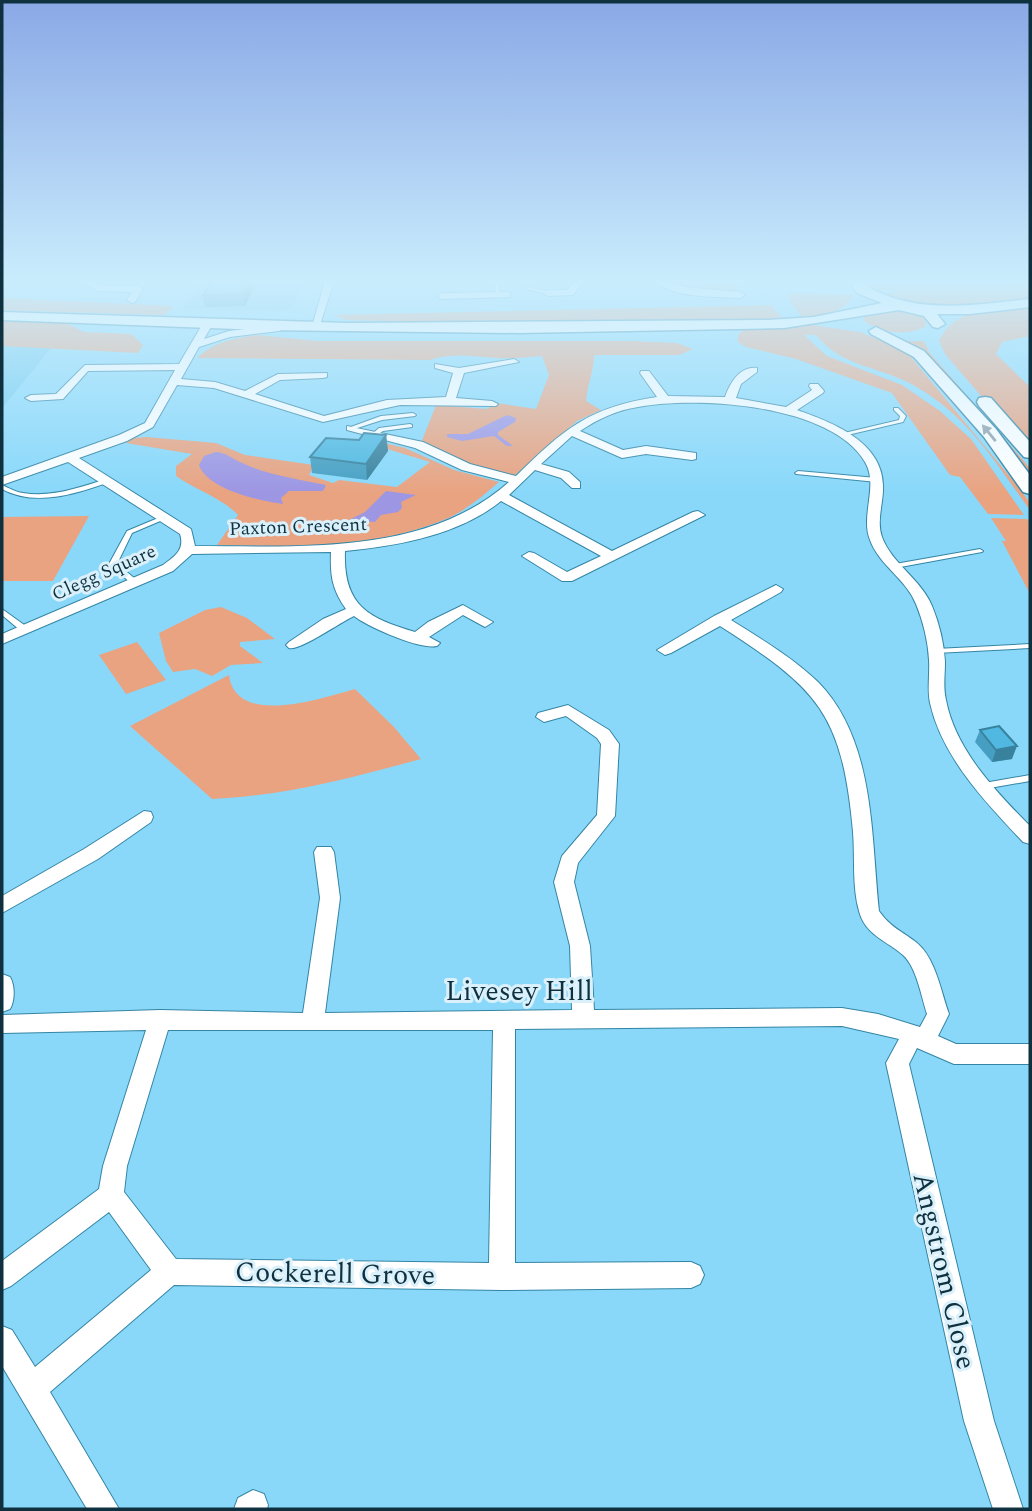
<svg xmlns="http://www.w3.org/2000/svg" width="1032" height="1511" font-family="Spectral,serif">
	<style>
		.built { fill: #72cbef }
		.green { fill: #e9a381 }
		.water { fill: #9d96e3 }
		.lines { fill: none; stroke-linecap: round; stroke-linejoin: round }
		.lane-casing { stroke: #3485a4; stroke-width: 2 }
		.street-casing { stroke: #3485a4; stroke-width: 2 }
		.secondary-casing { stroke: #3485a4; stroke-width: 3 }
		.lane { fill: #fff; fill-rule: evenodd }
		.street { fill: #fff; fill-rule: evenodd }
		.secondary { fill: #fff; fill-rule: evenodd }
		.wall { fill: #469fc2 }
		.shaded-wall { fill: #39829e }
		.building { fill: #51b9e1; stroke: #39829e; stroke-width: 2 }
		.oneway { fill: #93a2a9 }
		.labels { text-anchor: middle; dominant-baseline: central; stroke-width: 6; stroke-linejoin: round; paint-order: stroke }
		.far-street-label { font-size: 19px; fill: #0f313f; stroke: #daf0fb }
		.near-street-label { font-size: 28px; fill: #0f313f; stroke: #daf0fb }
	</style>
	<rect width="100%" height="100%" fill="#89d8fa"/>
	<!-- built -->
	<g class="built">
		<polygon points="202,281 305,281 292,307 279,311 183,309"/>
		<polygon points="2,346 51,348 2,408"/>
	</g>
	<!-- green -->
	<g class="green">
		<polygon points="752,281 742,283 734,292 674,285 665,282"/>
		<path d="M863 281H1030V301C978 307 933 311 882 295L897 290H871Z"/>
		<path d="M789 293 854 295C843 313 822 317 802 318L789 299Z"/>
		<polygon points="2,298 173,306 165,315 2,310"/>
		<polygon points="771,305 783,319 539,324 346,320 334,315"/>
		<path d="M1030 306V336L1002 342 996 354 1030 387V453L945 354 939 341C954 306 998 309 1030 306Z"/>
		<path d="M881 309C897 310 911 310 925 319L926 326C909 337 878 333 863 320L866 313Z"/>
		<polygon points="2,321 66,323 84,332 131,334 143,345 138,353 2,346"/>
		<path d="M806 324 860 332 906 351 1020 489 1030 503V510C994 461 969 417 915 386 881 366 842 368 816 335H804L827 356 902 385 940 411 971 439 1024 515 988 514 960 477 950 475 892 393 796 359 746 347 738 342V335L744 329Z"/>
		<path d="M256 335 317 341H632L677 343 693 349 679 355H594C594 372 587 385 586 401L601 410 577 421 515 475 464 465 443 451 421 443 436 405 487 409 496 403 536 409 549 375 542 356C527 357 511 359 497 358 473 357 454 352 430 360L197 358C215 341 233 339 256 335Z"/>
		<polygon points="906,341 924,341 929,352 1030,468 1030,479 921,351"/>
		<path d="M146 437 216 443 245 455 314 465 309 475 333 483 339 480 397 487 430 462 374 445 376 441 405 448 454 470 499 482C483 496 465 511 446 519 375 549 292 547 217 545L238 515C222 498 196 490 176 476V466L192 454 126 443 134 438Z"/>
		<polygon points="89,516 53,581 2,581 2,517"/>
		<polygon points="991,518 1027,519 1030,523 1030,594 1002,541 1006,541"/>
		<polygon points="221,607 247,618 275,639 240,642 240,646 263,663 231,665 212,676 195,669 173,672 166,661 159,633 205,610"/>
		<polygon points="137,642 166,680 126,694 99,655"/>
		<path d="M229 675C236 728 322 698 355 689L394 727 421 759C351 778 284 796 212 799L130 726Z"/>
	</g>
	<!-- water -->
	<g class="water">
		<polygon points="507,415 516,418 515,422 498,432 498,435 513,446 507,446 494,436 462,441 447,437 447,434 468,434"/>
		<path d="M216 452C227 453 231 458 240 462 266 475 298 479 326 485L323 491H289L281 498 283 504C259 501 207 489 199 465L204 456Z"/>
		<polygon points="386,491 416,495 401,502 402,508 398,512 381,515 375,522 349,520 365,512"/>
	</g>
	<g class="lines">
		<defs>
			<g id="lane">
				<polygon points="328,281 347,281 330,283"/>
				<polygon points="494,281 498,282 500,296 496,295"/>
				<polygon points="528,287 550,292 550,293 548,294 526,289 526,287"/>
				<polygon points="894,408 898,408 906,416 903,422 843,436 840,434 899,420 900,416 894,410"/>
				<polygon points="413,413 416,415 415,416 382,420 351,430 348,428 381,416"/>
				<polygon points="410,424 412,425 412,427 383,431 374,437 371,435 379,428"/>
				<polygon points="798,471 877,478 880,480 877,482 796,474 795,473"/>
				<path d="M107 479 109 480V482C76 494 35 507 2 489V485C9 488 15 492 23 493 52 498 80 487 107 479Z"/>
				<polygon points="163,516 165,517 165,519 132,533 117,564 139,582 135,584 132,584 109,564 127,531"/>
				<polygon points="980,549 983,551 982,552 895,568 891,566 895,564"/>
				<polygon points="2,609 27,627 28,629 27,631 21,631 2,615"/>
				<polygon points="1030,644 1030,648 936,653 932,651 936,649"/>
				<polygon points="1030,775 1030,781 984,789 979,786 984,783"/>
			</g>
			<g id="street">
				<polygon points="79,281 90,281 100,285 138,286 143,289 135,302 132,303 127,300 132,292 98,291"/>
				<polygon points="325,281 334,281 319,328 311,330"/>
				<polygon points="575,281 584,281 573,295 548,296 543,293 548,290 567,290"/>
				<path d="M655 281H665L685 287 740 292 745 295 740 298C714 296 675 299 655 281Z"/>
				<polygon points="507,292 510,293 510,297 442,299 437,296 442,293"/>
				<path d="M207 322 212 325 204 339 229 331 279 325 284 328 279 331 230 337 199 347 181 379 215 382 245 391 278 374 327 373V377L323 378 280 380 255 394 324 416 387 400 446 397 453 373 435 368V364L459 368 514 359 519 362 464 373 456 398 492 401 498 404 496 406 400 405 323 422 214 388 177 385 153 427 127 441 79 458 191 529 195 546C300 546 426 556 509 482L462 470 415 448 347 430V426L423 442 470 464 516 476C564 429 589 407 657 397L640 373 641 371H649L668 396 725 397C730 383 740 366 757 368V372L741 384 736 398 786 407 812 390 809 386 810 384H818L824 391 823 393 797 410C831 422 882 441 883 485 884 502 876 520 882 537 892 564 921 579 932 606 939 623 944 643 945 662 945 675 943 687 946 700 955 749 996 792 1030 826V844L1023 842C986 803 942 757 930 703 927 689 930 674 929 660 928 641 923 621 916 604 906 579 879 565 870 540 860 515 879 486 865 462 831 404 697 396 638 407 617 410 598 419 580 431L623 450 646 446 696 453V459L692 460 646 454 622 458 572 436 541 464 569 472 580 482V488H572L561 478 535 470 509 495 612 551 693 512 698 511 705 515 572 581H562L522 556 529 552 534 553 567 572 601 556 501 501C459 535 398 546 345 551 343 605 367 618 415 632L428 622 463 605 493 622 485 627 463 615 429 637 440 643 437 646C420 650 368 627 354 616 339 623 300 651 289 648L286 645 289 642 323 619 346 609C332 590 330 575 331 552L192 554 173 571 2 644V634L163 565C175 556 185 550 180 534L68 462 2 485V477L119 435 145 423 175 370 88 371 63 399 31 401 25 398 31 395 56 394 85 365 179 364 202 325Z"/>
				<path d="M776 585 783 589 781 592 731 620C761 639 792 657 818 682 875 740 871 835 879 911 891 928 902 931 917 943 936 959 941 992 949 1014L938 1036 956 1044H1030V1064H954L917 1048 909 1064 994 1421 1023 1509H993L964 1421 886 1063 899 1039 842 1026 515 1029V1263L691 1262 700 1266 704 1275 700 1284 691 1288 502 1290 174 1285 50 1392 119 1509H87L2 1366V1326L12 1330 35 1367 151 1270 109 1212 11 1286 2 1290V1261L99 1189 103 1166 146 1030 2 1033V1015L160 1010 303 1013 320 898 314 852 317 847H331L334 852 340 898 325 1013 572 1010 570 946 554 882 562 856 597 815 601 744 597 738 566 716 544 722 536 717 538 713 568 705 609 730 619 744 615 816 578 863 574 882 590 946 594 1010 842 1008 878 1014 920 1027 927 1014C921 996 917 968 903 955 887 941 865 935 859 911 852 887 855 857 853 832 842 712 818 689 720 626L671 653 665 655 657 650 714 616ZM168 1030H493L489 1263 176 1259 124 1192 127 1166Z"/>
				<polygon points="144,811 151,812 153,817 151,822 98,859 2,913 2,896 84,849"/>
				<path d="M2 974 10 977C15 986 15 1000 10 1009L2 1012Z"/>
				<polygon points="253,1490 264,1494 268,1505 267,1509 234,1509 238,1498"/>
			</g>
			<g id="secondary">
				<path d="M849 281H863C868 289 876 291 885 295 931 313 982 304 1030 299V307L970 314H937L945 324 938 328 933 327 924 316 899 310 784 328 519 333 260 330 2 320V312L347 323 768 320 814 317 882 303 857 293Z"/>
				<polygon points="876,327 924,351 996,429 1030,475 1030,494 1023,492 984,437 914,357 871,334 869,331"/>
				<polygon points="985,397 991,398 1030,442 1030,458 1024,457 979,406 977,402 979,398"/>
			</g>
		</defs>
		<!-- lane casing -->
		<use href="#lane" class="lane-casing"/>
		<!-- street casing -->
		<use href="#street" class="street-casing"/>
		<!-- secondary casing -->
		<use href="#secondary" class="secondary-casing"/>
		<!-- lane -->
		<use href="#lane" class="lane"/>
		<!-- street -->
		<use href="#street" class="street"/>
		<!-- secondary -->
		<use href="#secondary" class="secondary"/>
	</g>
	<!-- wall -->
	<g class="wall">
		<polygon points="257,281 245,306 205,307 203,296"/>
		<polygon points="386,435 388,451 367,480 312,473 310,457 359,440"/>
		<polygon points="980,730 1012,759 992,762 975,742"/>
	</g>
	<!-- shaded-wall -->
	<g class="shaded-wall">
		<polygon points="250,281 257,281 245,306 243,294"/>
		<polygon points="386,435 388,451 367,480 366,464"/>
		<polygon points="1017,746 1012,759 992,762 996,750"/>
	</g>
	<!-- building -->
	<g class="building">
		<polygon points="211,281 250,281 243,294 203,296"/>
		<polygon points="364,433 386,435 366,464 310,457 326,438 359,440"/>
		<polygon points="999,726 1017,746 996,750 980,730"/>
	</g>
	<!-- one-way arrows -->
	<defs><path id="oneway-solid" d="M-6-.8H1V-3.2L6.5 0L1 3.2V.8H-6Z" transform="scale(1.75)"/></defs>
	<use class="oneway" href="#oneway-solid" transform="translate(989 433) rotate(-129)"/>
	<!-- sky -->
	<linearGradient id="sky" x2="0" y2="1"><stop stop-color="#8aa8e6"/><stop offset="0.57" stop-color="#caedfd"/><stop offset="1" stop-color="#caedfd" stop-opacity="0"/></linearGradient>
	<rect width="1032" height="493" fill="url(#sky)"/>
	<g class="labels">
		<!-- far-street labels -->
		<g class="far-street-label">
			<text transform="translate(298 527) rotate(-2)">Paxton Crescent</text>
			<text transform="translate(104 573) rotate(-24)">Clegg Square</text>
		</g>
		<!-- near-street labels -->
		<g class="near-street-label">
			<text x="519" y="991">Livesey Hill</text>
			<text transform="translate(944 1271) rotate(77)">Angstrom Close</text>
			<text transform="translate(335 1274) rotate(1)">Cockerell Grove</text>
		</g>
	</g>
	<!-- border -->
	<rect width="1032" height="1511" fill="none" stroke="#0f313f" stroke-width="7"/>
</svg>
